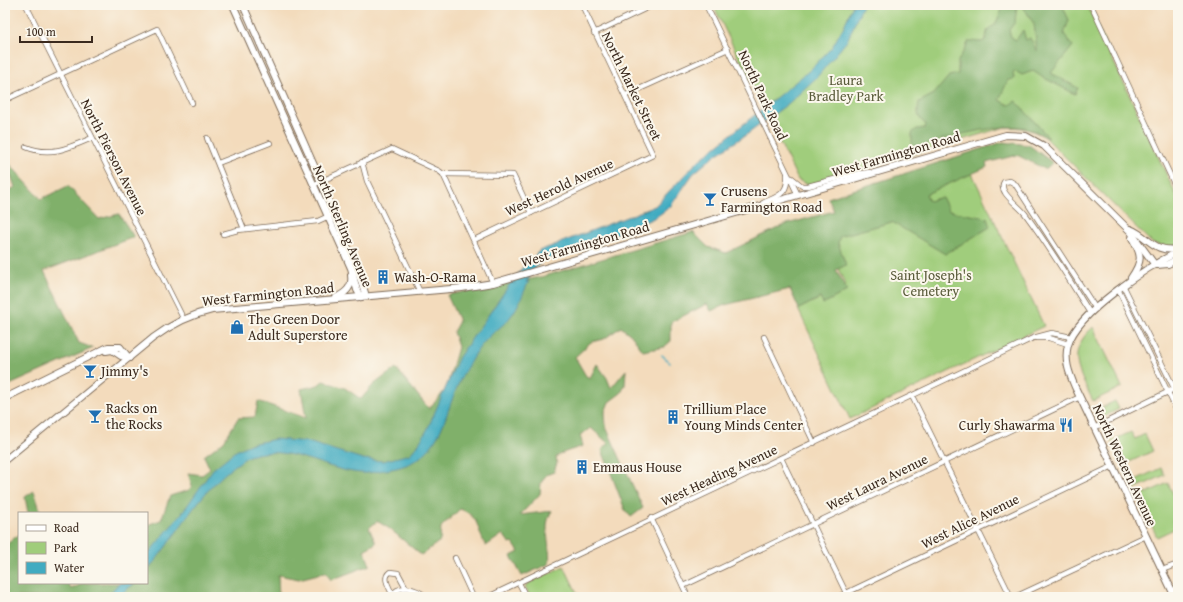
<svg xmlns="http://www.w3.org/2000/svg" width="1183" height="602" font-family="'Gentium Book Plus',serif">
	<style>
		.green { fill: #a0cd7b; stroke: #6e7c4c }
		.forest { fill: #80b06b; stroke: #5e6d44 }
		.water { fill: #41abc1; stroke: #3e6a70 }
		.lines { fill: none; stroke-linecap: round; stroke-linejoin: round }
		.stream { stroke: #41abc1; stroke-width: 1.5 }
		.minor-casing { stroke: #7b6855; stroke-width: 6 }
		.major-casing { stroke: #7b6855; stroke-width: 8 }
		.minor { stroke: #fff; stroke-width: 4.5 }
		.major { stroke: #fff; stroke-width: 6 }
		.labels { text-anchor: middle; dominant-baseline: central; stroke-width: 4; stroke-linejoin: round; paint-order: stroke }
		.park-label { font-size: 14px; fill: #595b3a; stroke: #fbf7ec }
		.street-label { font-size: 14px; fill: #3b2a1e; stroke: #fbf7ec }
		.poi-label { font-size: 14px; fill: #3b2a1e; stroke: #fbf7ec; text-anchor: start }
	</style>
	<rect width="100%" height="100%" fill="#fbf7ec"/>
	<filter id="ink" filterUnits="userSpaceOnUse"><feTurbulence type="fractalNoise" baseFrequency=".025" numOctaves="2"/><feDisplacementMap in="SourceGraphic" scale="8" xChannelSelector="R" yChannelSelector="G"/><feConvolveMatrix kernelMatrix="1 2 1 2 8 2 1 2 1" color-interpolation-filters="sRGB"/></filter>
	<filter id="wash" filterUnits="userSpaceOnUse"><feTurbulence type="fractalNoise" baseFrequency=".012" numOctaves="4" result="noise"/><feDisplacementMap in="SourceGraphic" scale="16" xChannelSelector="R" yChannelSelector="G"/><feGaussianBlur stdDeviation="0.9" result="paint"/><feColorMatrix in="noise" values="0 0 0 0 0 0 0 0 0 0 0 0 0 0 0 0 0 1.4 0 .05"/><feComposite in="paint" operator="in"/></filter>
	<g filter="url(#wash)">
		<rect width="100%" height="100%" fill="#f3dbbc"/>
		<!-- green -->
		<g class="green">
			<path d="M713 5H1087L1178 199V245L1169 247 1152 243 1045 137C1031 129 1020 127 1005 127L809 185 798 180Z"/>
			<polygon points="969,167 1044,326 850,419 798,309 846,286 823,236"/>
			<path d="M1093 327 1122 387 1093 401C1079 372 1065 353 1093 327Z"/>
			<polygon points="1115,401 1119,409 1101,418 1097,410"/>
			<polygon points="1131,432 1135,439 1145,434 1153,451 1123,465 1111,441"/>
			<polygon points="1161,468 1165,475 1134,489 1131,482"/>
			<polygon points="1168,483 1178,504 1178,517 1172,520 1176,528 1157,537 1138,497"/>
			<polygon points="564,566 579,597 530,597 525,587 527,584"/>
		</g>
		<!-- forest -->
		<g class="forest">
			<path d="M1004 5H1017L1015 22 1009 30 1011 37 1016 40 1023 30 1026 40 1030 38 1037 51 1034 24 1022 5H1062L1069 20 1064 34 1073 46 1051 73 1078 88 1075 94 1042 77 1033 71 1022 75 1015 71 1013 73 1014 79 1008 80 999 100 1009 105 1016 101 1049 138C1039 134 1031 128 1020 127 994 125 941 138 917 148L912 144V133L917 129 925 128 926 124C917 119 917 112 919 102L934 94 949 76 958 74V61L969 41 982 42 985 40 988 29 995 25Z"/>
			<path d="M1003 142 1029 145 1053 163 1045 169 1017 155 986 163 987 167 926 194 929 201 942 197 949 211 987 218 990 227 945 254 892 222 840 236 838 243 846 265 836 270 847 291 823 304 820 298 799 309 790 289 725 305 711 311 707 304 671 322V341L664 347 643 351 631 335 621 327 604 339 591 342 575 357 586 376 590 378 597 364 607 378 611 388 626 370 625 385 621 393 609 402 605 412 606 427 643 508 631 517 625 510 602 450 608 443 591 428 580 435 583 446C573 450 564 451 556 457L557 463 554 472 546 475 541 483 540 494 520 515 552 511C541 527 552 546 549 564L522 576 511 556 519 552 513 543 510 544 503 534 486 546C476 529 481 517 460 509L441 527 440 541 421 555 390 529 377 521 369 528 376 543 364 550 370 565 331 580 326 572 299 579 278 575 279 597H5V548L10 541 19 535V583H68L71 589 84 583H147V525L161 520 170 496 189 490 192 486 188 473 202 475 210 469 204 456 224 441 238 418 255 417 258 401 306 418 301 389 318 385 323 381 345 388 361 399 373 385 396 368 429 409 446 389 458 347 453 332 459 321 447 295 541 277 693 232 708 247 726 253 784 225 834 211 828 198Z"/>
			<polygon points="5,159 41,199 68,186 99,219 119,214 134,237 44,271 79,343 93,348 5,387 5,195 15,187"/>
			<polygon points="34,491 41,513 28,513 25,497"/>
		</g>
		<!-- water -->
		<g class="water">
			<path d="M853 5H863L847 41 817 77 789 103 749 133 714 156 693 174 670 207 656 217 630 229 544 260 537 266 526 282 529 281C523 293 519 306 511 316 505 325 494 331 487 339 480 346 474 355 469 364 440 408 450 462 385 470 378 471 369 474 361 473 323 470 289 443 249 456 245 458 240 462 237 464 199 491 177 536 147 571V555L182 513 213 469 234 452 250 444 276 439 308 442 363 459 383 461 410 454 418 445 427 430 459 357 512 281 515 284 513 281 523 267 539 251 655 206 698 161 810 70 832 47 844 26Z"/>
			<polygon points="119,583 135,583 117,597 101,597 110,593"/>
		</g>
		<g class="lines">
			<!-- stream -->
			<polyline class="stream" points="662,355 670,363"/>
		</g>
	</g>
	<g filter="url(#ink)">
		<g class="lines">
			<defs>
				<g id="minor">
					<polyline points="26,5 183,318"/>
					<polyline points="706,5 798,195"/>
					<polyline points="1091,5 1178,192"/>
					<polyline points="1178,5 1178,6"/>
					<polyline points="594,33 653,5"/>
					<polyline points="626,95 728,49"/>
					<polyline points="5,100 157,29 192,103"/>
					<polyline points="207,138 244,229"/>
					<path d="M26 147C50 157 69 148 92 138"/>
					<polyline points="362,162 367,181 420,292"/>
					<polyline points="218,163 270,143"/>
					<polyline points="443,174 513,175 531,213"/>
					<polyline points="792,178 802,186 808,186 854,174 870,172"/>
					<polyline points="313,185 392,149 439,171 443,174 493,283"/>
					<path d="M763 203C778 196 789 194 787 174"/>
					<polyline points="223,234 238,230 318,221 331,215"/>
					<polyline points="474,240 653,155 582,5"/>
					<polyline points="1123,285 1178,396"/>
					<polyline points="1118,289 1178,413"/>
					<path d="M1090 313C1070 281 1049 246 1026 215 1020 206 997 192 1004 182L1010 181 1015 184 1096 309"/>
					<polyline points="764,337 814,443"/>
					<polyline points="1037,338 1049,338 1068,344"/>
					<polyline points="912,396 1011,597"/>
					<polyline points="1094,428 1178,387"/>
					<polyline points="781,458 848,597"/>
					<polyline points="651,518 688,597"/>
					<polyline points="455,558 473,597"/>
					<polyline points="1162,570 1178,564"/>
					<polyline points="519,583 526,597"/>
					<polyline points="683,586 1080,397"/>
					<path d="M392 594C389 586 382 578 390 572L398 573 406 588"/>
					<path d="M391 597C398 583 417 588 426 597"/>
					<polyline points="488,597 1033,338 1052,333 1071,337"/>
					<polyline points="838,597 1113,466"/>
					<polyline points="1015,597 1146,536"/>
				</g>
				<g id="major">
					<polyline points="233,5 351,268 357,290 361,297"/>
					<polyline points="243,5 316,170 361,280 365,293 361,297"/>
					<path d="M1130 229C1150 237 1153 253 1178 249"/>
					<polyline points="1157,265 1168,264 1178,259"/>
					<path d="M1131 278C1143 260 1142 255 1132 238"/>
					<path d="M335 298C346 293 353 287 351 275"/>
					<polyline points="106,351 112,350 121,356 129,358"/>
					<polyline points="5,398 108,347 120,347 129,358"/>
					<path d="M5 460 153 338C172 324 189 315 212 310L462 288 493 283 1006 135 1026 136 1044 146 1130 231 1155 265"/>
					<path d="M1175 597 1075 387C1069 373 1064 360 1068 345 1077 313 1148 266 1178 252"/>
				</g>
			</defs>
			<!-- minor casing -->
			<use href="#minor" class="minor-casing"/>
			<!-- major casing -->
			<use href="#major" class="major-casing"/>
			<!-- minor -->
			<use href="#minor" class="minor"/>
			<!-- major -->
			<use href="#major" class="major"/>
		</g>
	</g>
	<!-- icons -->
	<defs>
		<symbol id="bar-bare" viewBox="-9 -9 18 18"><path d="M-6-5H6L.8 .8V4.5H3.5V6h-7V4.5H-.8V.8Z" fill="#1f6fb2" stroke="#fbf7ec" stroke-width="2.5" paint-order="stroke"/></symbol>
		<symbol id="building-bare" viewBox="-9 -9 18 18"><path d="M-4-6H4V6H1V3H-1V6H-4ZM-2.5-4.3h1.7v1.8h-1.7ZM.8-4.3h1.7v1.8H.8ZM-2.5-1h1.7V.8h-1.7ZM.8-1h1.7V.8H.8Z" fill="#1f6fb2" stroke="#fbf7ec" stroke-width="2.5" paint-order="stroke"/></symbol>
		<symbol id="shop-bare" viewBox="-9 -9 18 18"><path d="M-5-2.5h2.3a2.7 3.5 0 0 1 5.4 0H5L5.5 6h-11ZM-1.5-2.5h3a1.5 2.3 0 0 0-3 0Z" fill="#1f6fb2" stroke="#fbf7ec" stroke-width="2.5" paint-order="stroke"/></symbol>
		<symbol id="restaurant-bare" viewBox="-9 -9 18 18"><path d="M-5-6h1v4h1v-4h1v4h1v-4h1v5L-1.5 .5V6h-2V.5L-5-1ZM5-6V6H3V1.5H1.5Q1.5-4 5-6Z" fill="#1f6fb2" stroke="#fbf7ec" stroke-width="2.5" paint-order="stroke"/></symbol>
	</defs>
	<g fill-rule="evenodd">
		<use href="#bar-bare" x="700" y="189" width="20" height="20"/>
		<use href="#building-bare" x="373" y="267" width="20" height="20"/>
		<use href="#shop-bare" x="227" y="317" width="20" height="20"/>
		<use href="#bar-bare" x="80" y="361" width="20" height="20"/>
		<use href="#bar-bare" x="85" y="406" width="20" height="20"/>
		<use href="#building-bare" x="663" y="407" width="20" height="20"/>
		<use href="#restaurant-bare" x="1056" y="415" width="20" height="20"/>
		<use href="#building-bare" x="572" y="457" width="20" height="20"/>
	</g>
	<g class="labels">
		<!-- park labels -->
		<g class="park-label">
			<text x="846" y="80">Laura<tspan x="846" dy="16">Bradley Park</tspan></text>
			<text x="931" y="275">Saint Joseph's<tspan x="931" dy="16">Cemetery</tspan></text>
		</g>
		<!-- street labels -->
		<g class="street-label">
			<text transform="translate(632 86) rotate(64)">North Market Street</text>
			<text transform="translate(763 95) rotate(65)">North Park Road</text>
			<text transform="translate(896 154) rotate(-16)">West Farmington Road</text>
			<text transform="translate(114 157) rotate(63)">North Pierson Avenue</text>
			<text transform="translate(559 187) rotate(-25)">West Herold Avenue</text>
			<text transform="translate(343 226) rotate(67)">North Sterling Avenue</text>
			<text transform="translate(585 244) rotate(-16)">West Farmington Road</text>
			<text transform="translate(268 294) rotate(-6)">West Farmington Road</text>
			<text transform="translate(1125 465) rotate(65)">North Western Avenue</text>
			<text transform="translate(719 475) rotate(-25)">West Heading Avenue</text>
			<text transform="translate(877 482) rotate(-26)">West Laura Avenue</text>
			<text transform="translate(970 521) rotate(-26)">West Alice Avenue</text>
		</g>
		<!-- poi labels -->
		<g class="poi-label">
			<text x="721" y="191">Crusens<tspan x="721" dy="16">Farmington Road</tspan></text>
			<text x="394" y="277">Wash-O-Rama</text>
			<text x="248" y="319">The Green Door<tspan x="248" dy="16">Adult Superstore</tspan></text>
			<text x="101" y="371">Jimmy's</text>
			<text x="106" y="408">Racks on<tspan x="106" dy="16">the Rocks</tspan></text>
			<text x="684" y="409">Trillium Place<tspan x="684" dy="16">Young Minds Center</tspan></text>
			<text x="1055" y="425" text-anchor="end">Curly Shawarma</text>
			<text x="593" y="467">Emmaus House</text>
		</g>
	</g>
	<!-- margin -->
	<rect width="1183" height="602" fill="none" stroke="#fbf7ec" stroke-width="20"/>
	<!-- legend -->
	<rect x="18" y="512" width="130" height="72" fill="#fbf7ec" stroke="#aea59a"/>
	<rect x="26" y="525" width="20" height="6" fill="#ffffff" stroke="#aea59a"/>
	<text x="54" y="532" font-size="12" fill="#3b2a1e">Road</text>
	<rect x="26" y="542" width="20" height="12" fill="#a0cd7b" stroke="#aea59a"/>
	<text x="54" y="552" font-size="12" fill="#3b2a1e">Park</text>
	<rect x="26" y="562" width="20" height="12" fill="#41abc1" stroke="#aea59a"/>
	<text x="54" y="572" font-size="12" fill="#3b2a1e">Water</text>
	<!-- scale -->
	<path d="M20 36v6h72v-6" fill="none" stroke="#3b2a1e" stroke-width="2"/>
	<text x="26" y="36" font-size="12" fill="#3b2a1e" stroke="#fbf7ec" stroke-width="3" paint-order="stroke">100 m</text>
</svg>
